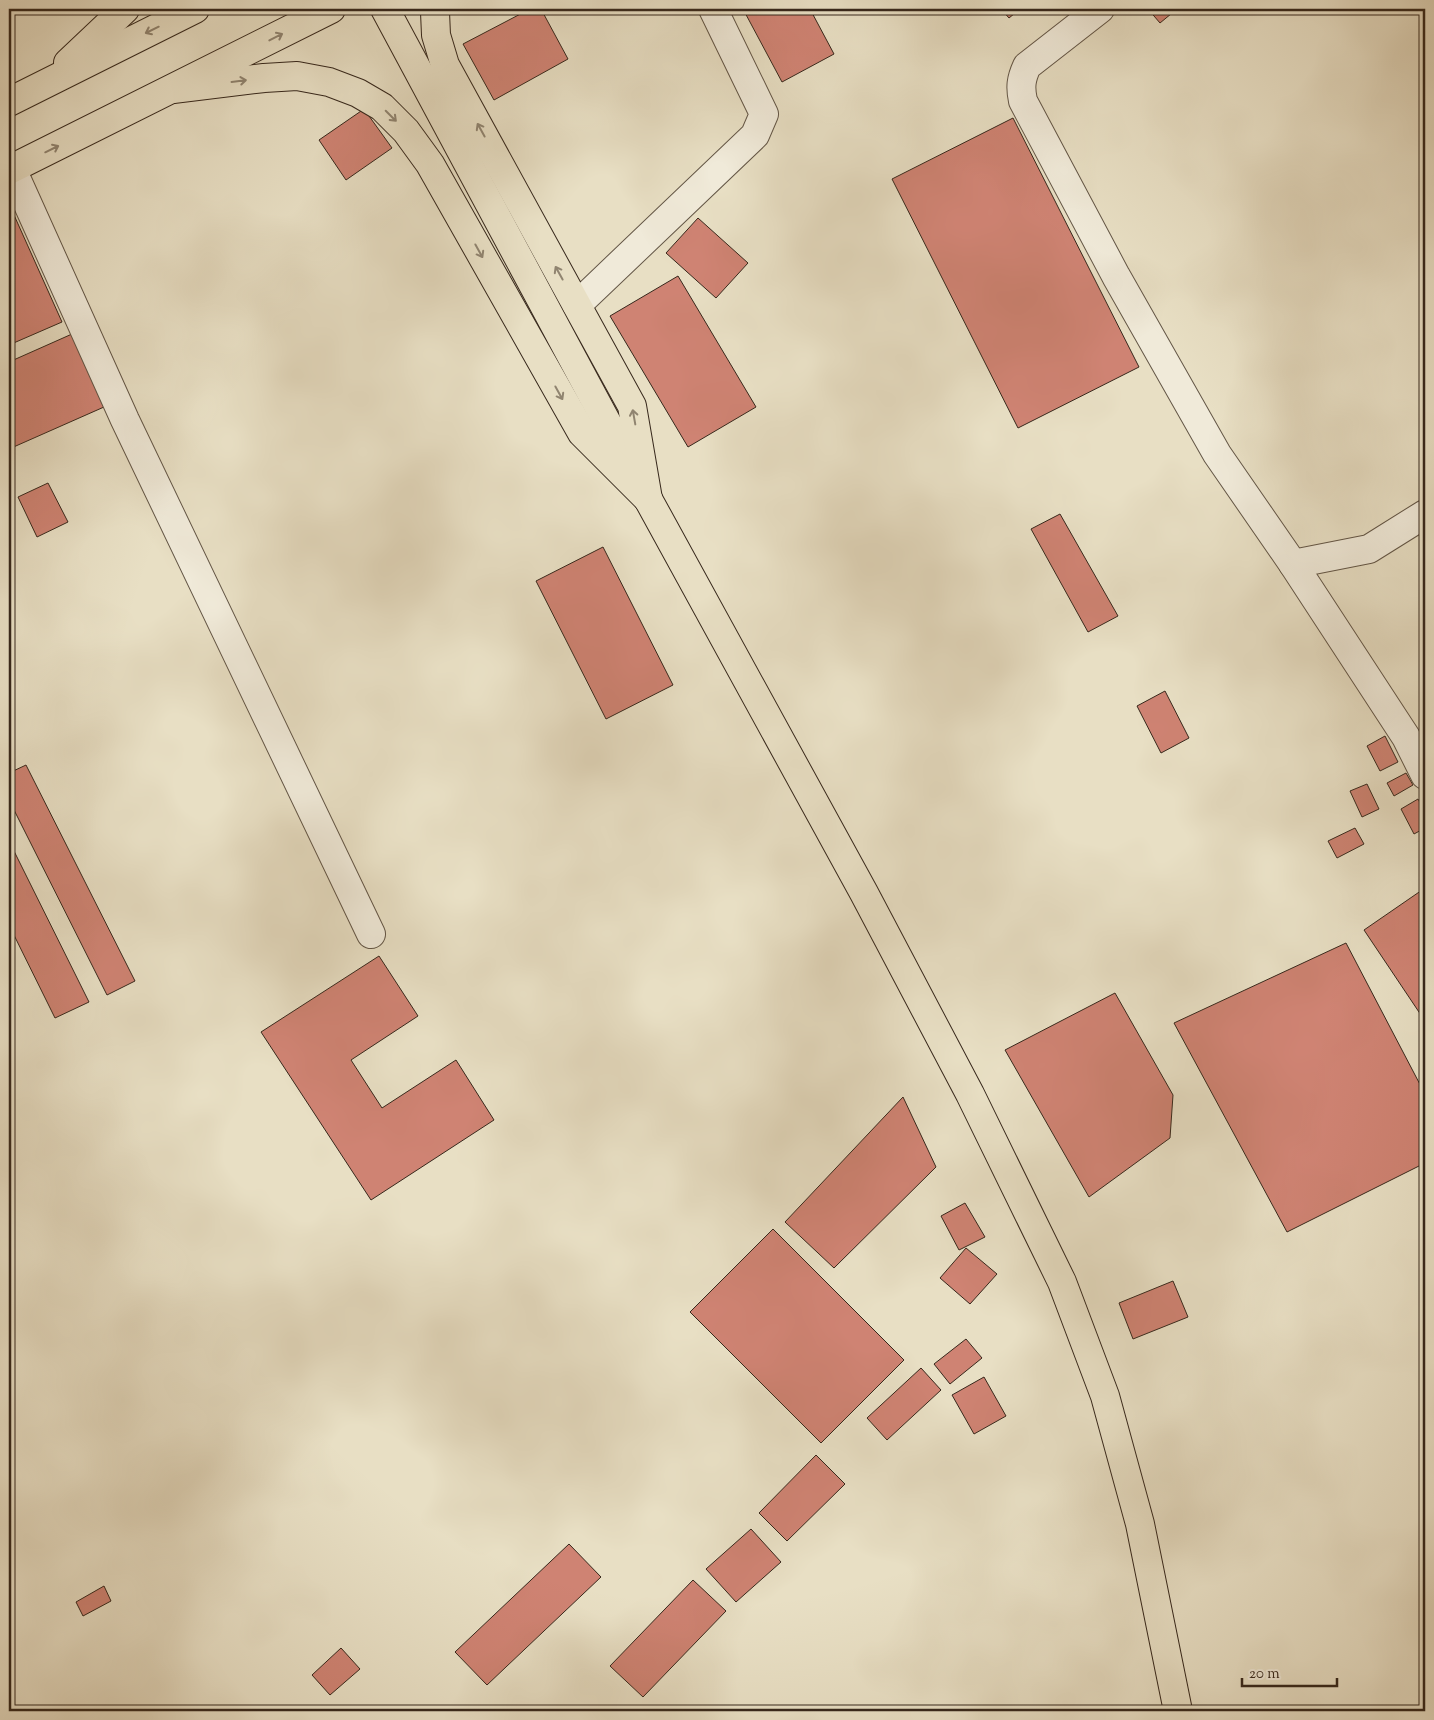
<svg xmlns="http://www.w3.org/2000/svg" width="1434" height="1720" font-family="'Sorts Mill Goudy',serif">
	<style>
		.building { fill: #cf8373; stroke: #37281c }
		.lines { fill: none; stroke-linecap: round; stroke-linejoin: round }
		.minor-casing { stroke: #635646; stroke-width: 30 }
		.major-casing { stroke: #37281c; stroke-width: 30 }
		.highway-casing { stroke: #37281c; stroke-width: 30 }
		.minor { stroke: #f0ead9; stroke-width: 28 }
		.major { stroke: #e8dfc4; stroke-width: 28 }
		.highway { stroke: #e8dfc4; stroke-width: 28 }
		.oneway { stroke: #908470 }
	</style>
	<rect width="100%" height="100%" fill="#e8dfc4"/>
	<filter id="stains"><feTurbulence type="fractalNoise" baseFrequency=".004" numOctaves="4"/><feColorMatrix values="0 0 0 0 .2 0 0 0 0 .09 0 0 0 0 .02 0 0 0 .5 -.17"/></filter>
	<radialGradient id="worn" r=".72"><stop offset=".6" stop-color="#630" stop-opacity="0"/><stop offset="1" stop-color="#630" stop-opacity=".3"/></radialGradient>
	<!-- building -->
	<g class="building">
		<polygon points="530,9 541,9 568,59 494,100 463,44"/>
		<polygon points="743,9 810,9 834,54 782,82"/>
		<polygon points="1001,9 1020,9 1009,18"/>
		<polygon points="1148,9 1177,9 1160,23"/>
		<polygon points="364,109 392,148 346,180 319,140"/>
		<polygon points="1013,118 1139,367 1018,428 892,179"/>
		<polygon points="14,215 62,322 9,345 9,218"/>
		<polygon points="698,218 748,263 716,298 666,253"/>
		<polygon points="678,276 756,407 688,447 610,316"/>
		<polygon points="72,334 104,407 9,449 9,362"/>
		<polygon points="48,483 68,522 37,537 18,497"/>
		<polygon points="1060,514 1118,616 1088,632 1031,529"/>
		<polygon points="603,547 673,685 606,719 536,581"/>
		<polygon points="1165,691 1189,738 1161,753 1137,706"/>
		<polygon points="1385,736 1398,762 1380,771 1367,746"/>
		<polygon points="26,765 135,981 107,995 9,800 9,773"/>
		<polygon points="1406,773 1413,785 1394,796 1387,783"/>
		<polygon points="1367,784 1379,809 1362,817 1350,791"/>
		<polygon points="1418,799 1425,812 1425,828 1414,834 1401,809"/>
		<polygon points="1355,828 1364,844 1337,858 1328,841"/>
		<polygon points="9,841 89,1002 55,1018 9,925"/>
		<polygon points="1425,888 1425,1021 1364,930"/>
		<polygon points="1346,943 1425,1094 1425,1163 1287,1232 1174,1023"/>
		<polygon points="379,956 418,1016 351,1060 382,1108 456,1060 494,1120 371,1200 261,1032"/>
		<polygon points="1115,993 1173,1095 1170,1138 1089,1197 1005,1050"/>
		<polygon points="903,1097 936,1167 834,1268 785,1222"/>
		<polygon points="965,1203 985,1237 959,1250 941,1216"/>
		<polygon points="773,1229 904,1360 821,1443 690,1312"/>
		<polygon points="966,1248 997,1274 970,1304 940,1278"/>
		<polygon points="1173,1281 1188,1317 1133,1339 1119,1303"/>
		<polygon points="966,1339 982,1358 950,1384 934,1364"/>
		<polygon points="921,1368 941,1390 887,1440 867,1418"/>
		<polygon points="984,1377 1006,1416 974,1434 952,1395"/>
		<polygon points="816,1455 845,1484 787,1541 759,1513"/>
		<polygon points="751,1529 781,1562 736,1602 706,1569"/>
		<polygon points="569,1544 601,1577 487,1685 455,1652"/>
		<polygon points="693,1580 726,1611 643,1697 610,1666"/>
		<polygon points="104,1586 111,1601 83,1616 76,1602"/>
		<polygon points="341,1648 360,1669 330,1695 312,1675"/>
	</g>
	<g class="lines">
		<defs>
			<g id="minor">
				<path d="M1100 9 1027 66C1021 79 1020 87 1023 101L1116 276 1217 454 1293 564 1406 737 1425 775"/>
				<polyline points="12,169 125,420 371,934"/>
				<polyline points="577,305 755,135 764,114 713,9"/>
				<polyline points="1293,564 1369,549 1425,514"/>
			</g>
			<polyline id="major" points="385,9 648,499 864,893 970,1094 1062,1282 1105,1396 1140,1524 1178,1711"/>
			<g id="highway">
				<polyline points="436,9 435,12 436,35 445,65 632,406 648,499"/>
				<polyline points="68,63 125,9"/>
				<polyline points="173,89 264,78 297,76 329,82 358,93 382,107 406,131 430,164 582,433 648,499"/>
				<polyline points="9,102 195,9"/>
				<polyline points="9,170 331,9"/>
			</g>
		</defs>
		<!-- minor casing -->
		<use href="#minor" class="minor-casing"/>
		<!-- major casing -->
		<use href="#major" class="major-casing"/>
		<!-- highway casing -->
		<use href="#highway" class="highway-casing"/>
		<!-- minor -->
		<use href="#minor" class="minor"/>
		<!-- major -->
		<use href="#major" class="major"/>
		<!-- highway -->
		<use href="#highway" class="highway"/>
	</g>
	<!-- one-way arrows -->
	<defs><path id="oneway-shaft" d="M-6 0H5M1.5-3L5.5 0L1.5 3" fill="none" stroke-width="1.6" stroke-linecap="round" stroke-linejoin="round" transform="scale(1.25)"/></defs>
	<g class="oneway">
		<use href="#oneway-shaft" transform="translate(152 30) rotate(154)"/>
		<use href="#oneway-shaft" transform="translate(276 37) rotate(-27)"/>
		<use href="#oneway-shaft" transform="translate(239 81) rotate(-7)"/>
		<use href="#oneway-shaft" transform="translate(391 116) rotate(45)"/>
		<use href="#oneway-shaft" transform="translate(481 130) rotate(-119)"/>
		<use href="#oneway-shaft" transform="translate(52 149) rotate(-26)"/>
		<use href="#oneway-shaft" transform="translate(479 251) rotate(61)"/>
		<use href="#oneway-shaft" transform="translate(559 273) rotate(-119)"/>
		<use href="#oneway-shaft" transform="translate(559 393) rotate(61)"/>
		<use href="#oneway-shaft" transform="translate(634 417) rotate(-100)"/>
	</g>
	<!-- margin -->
	<rect width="1434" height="1720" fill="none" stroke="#e8dfc4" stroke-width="30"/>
	<rect x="10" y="10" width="1414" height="1700" fill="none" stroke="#37281c" stroke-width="2.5"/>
	<rect x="15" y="15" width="1404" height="1690" fill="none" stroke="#37281c"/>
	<!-- scale -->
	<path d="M1242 1678v8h95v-8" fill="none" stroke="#37281c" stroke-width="2.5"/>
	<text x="1249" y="1678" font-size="15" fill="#37281c" stroke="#f0ead9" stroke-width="4" paint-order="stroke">20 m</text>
	<rect width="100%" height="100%" filter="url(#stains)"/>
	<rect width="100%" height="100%" fill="url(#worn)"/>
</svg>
